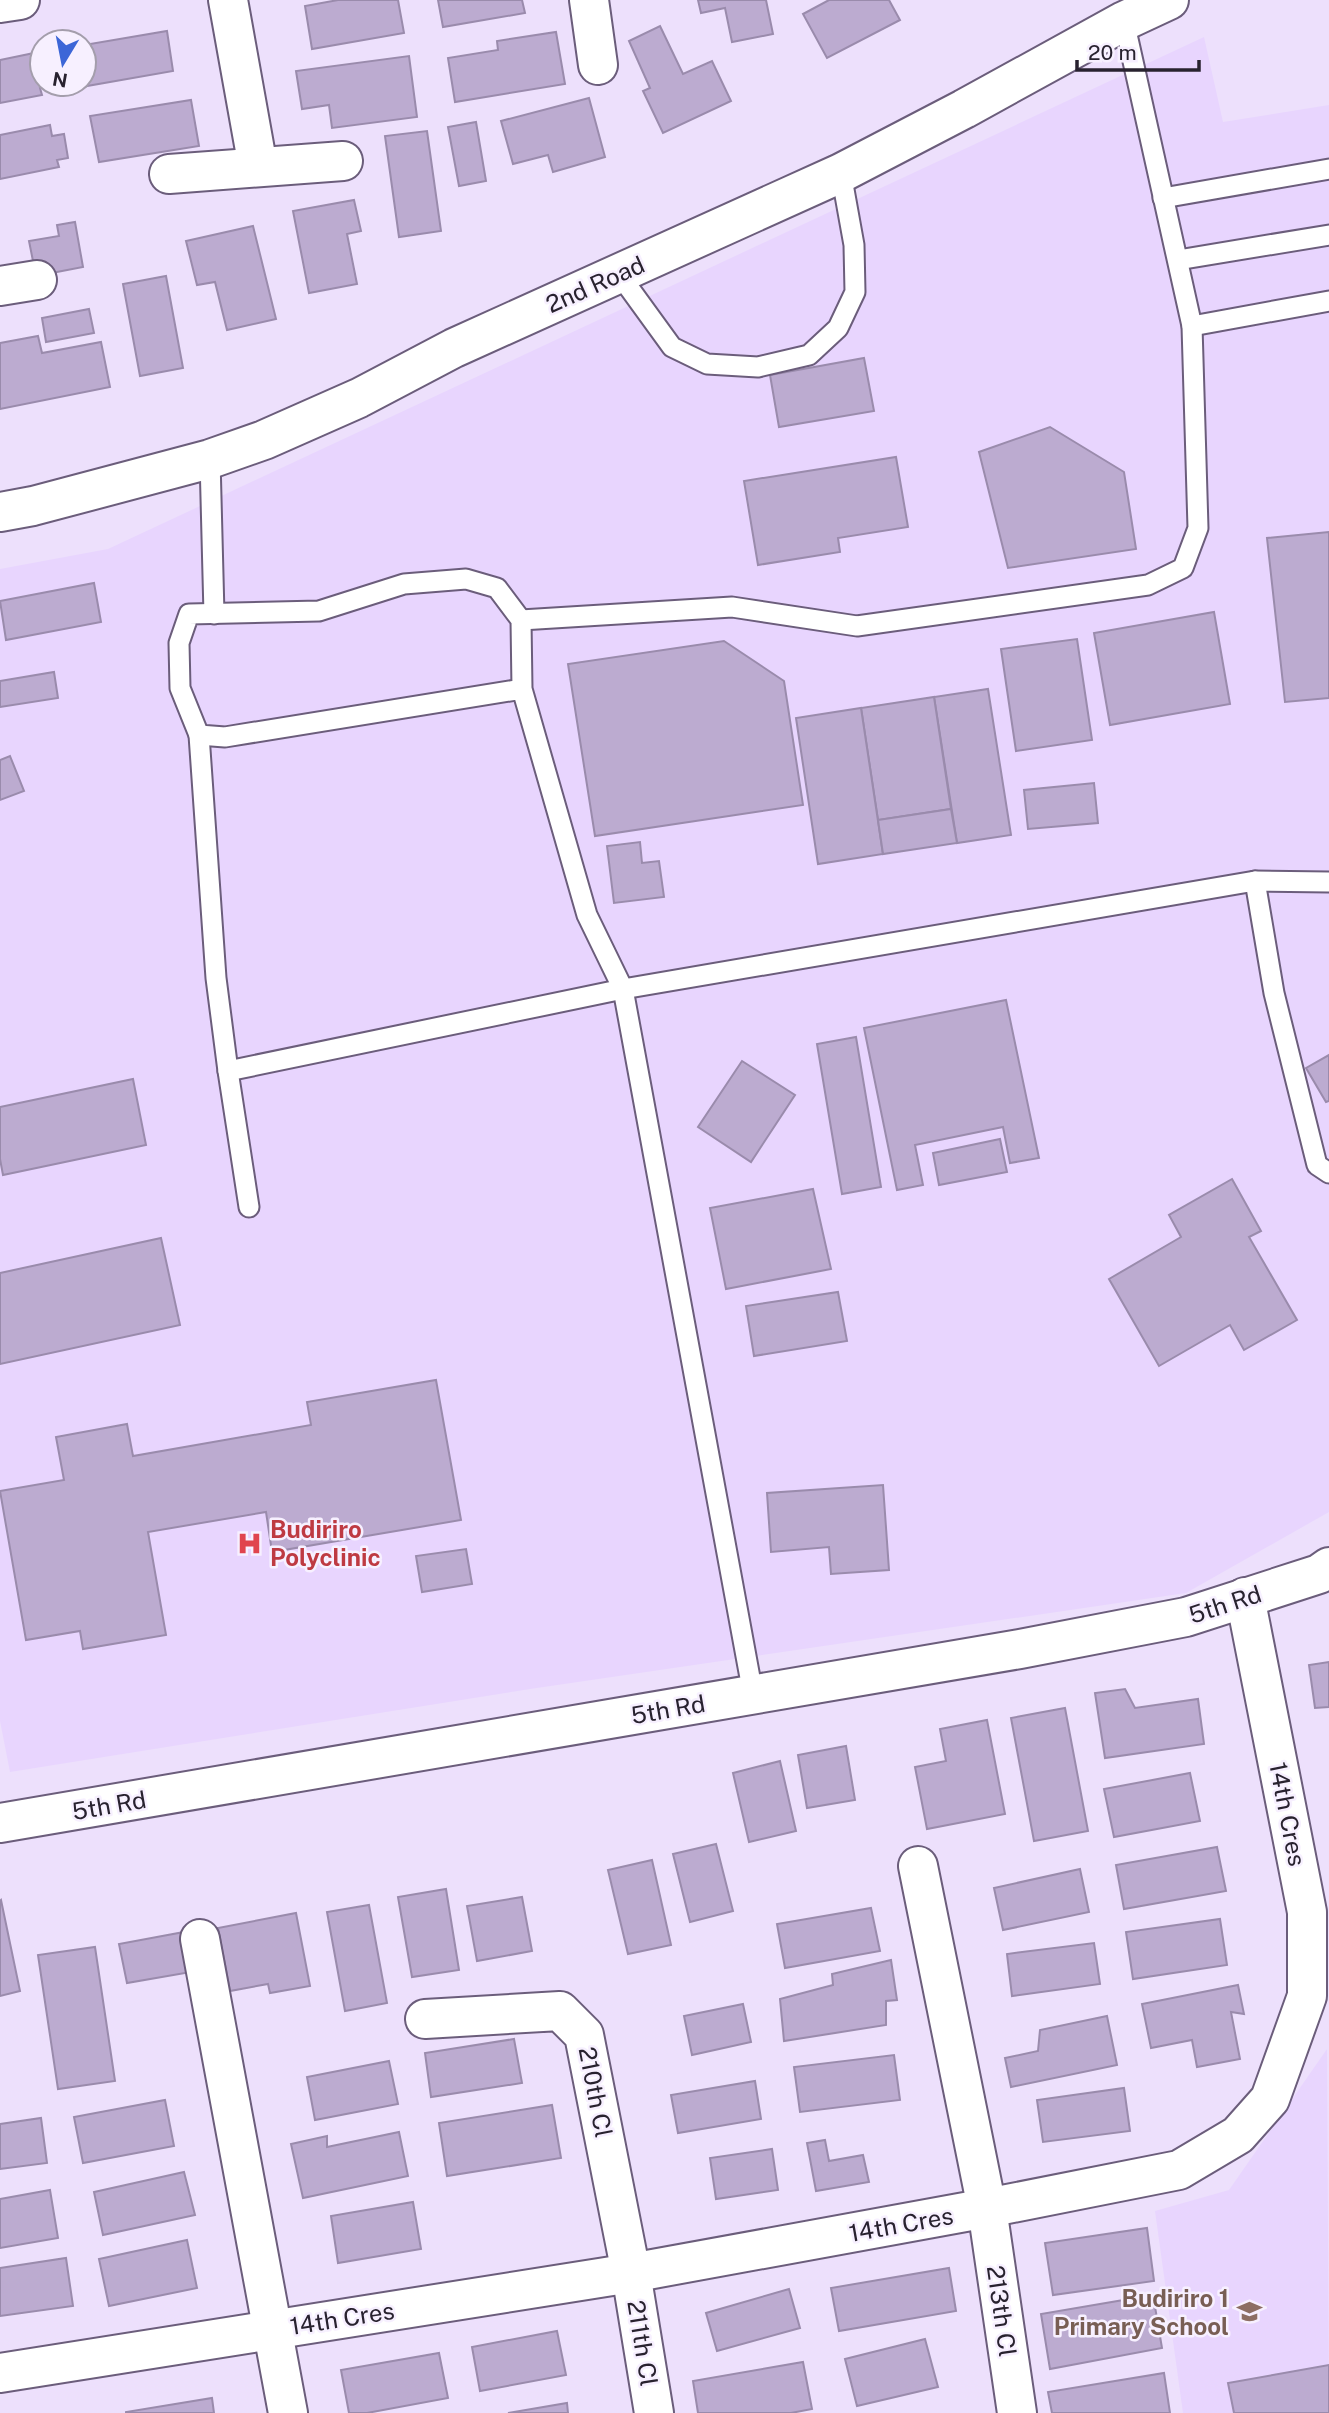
<svg xmlns="http://www.w3.org/2000/svg" width="1329" height="2413" font-family="'Public Sans',sans-serif">
	<style>
		.built { fill: #e8d5fe }
		.building { fill: #bcabd0; stroke: #9a8bac; stroke-width: 2 }
		.lines { fill: none; stroke-linecap: round; stroke-linejoin: round }
		.lane-casing { stroke: #6b5d7b; stroke-width: 23 }
		.street-casing { stroke: #6b5d7b; stroke-width: 42 }
		.secondary-casing { stroke: #6b5d7b; stroke-width: 42 }
		.lane { stroke: #fff; stroke-width: 19 }
		.street { stroke: #fff; stroke-width: 38 }
		.secondary { stroke: #fff; stroke-width: 38 }
		.labels { text-anchor: middle; dominant-baseline: central; stroke-width: 5; stroke-linejoin: round; paint-order: stroke }
		.street-label { font-size: 24px; fill: #28222f; stroke: #f7f0ff }
		.health-label { font-size: 24px; font-weight: bold; fill: #be3a42; stroke: #f7f0ff; text-anchor: start }
		.education-label { font-size: 24px; font-weight: bold; fill: #785e54; stroke: #f7f0ff; text-anchor: end }
	</style>
	<rect width="100%" height="100%" fill="#ede0fc"/>
	<!-- built -->
	<g class="built">
		<polygon points="1204,37 1223,122 1329,105 1329,1512 1186,1593 530,1689 10,1772 0,1721 0,569 108,549"/>
		<polygon points="1327,2049 1329,2413 1183,2413 1155,2211 1229,2190"/>
	</g>
	<!-- building -->
	<g class="building">
		<polygon points="338,0 398,0 404,33 312,49 305,6"/>
		<polygon points="438,0 522,0 525,13 443,27"/>
		<polygon points="698,0 766,0 773,34 732,42 725,8 701,13"/>
		<polygon points="829,0 889,0 900,20 827,58 803,14"/>
		<polygon points="660,26 683,74 712,61 731,101 663,133 643,91 650,88 629,41"/>
		<polygon points="167,31 173,71 87,86 84,45"/>
		<polygon points="556,32 565,84 455,102 448,58 498,50 497,41"/>
		<polygon points="34,53 36,64 42,63 42,84 51,84 52,86 40,88 42,95 0,103 0,60"/>
		<polygon points="409,56 417,117 332,128 329,105 302,109 296,71"/>
		<polygon points="589,98 605,157 553,172 548,155 513,164 501,121"/>
		<polygon points="191,100 199,146 99,162 90,116"/>
		<polygon points="476,122 486,181 459,186 448,127"/>
		<polygon points="50,125 52,136 64,134 68,158 57,160 59,167 0,179 0,135"/>
		<polygon points="427,131 441,231 399,237 385,136"/>
		<polygon points="354,200 361,231 347,234 357,284 309,293 293,211"/>
		<polygon points="75,222 83,267 36,276 29,241 59,236 57,225"/>
		<polygon points="253,226 276,319 227,330 215,282 197,285 186,241"/>
		<polygon points="166,276 183,368 140,376 123,284"/>
		<polygon points="89,309 94,333 46,342 42,318"/>
		<polygon points="38,336 42,353 101,342 110,387 0,409 0,343"/>
		<polygon points="864,358 874,411 779,427 770,375"/>
		<polygon points="1050,427 1124,472 1136,549 1008,568 979,452"/>
		<polygon points="896,457 908,527 838,538 840,552 758,565 744,481"/>
		<polygon points="1329,532 1329,698 1285,702 1267,538"/>
		<polygon points="94,583 101,622 6,640 0,601"/>
		<polygon points="1214,612 1230,704 1110,725 1094,633"/>
		<polygon points="1077,639 1092,740 1016,751 1001,649"/>
		<polygon points="724,641 784,681 803,805 595,836 568,664"/>
		<polygon points="54,672 58,698 0,707 0,681"/>
		<polygon points="988,689 1011,835 957,843 934,697"/>
		<polygon points="934,697 951,809 878,820 861,708"/>
		<polygon points="861,708 883,854 818,864 796,718"/>
		<polygon points="10,756 24,791 0,800 0,760"/>
		<polygon points="1094,783 1098,823 1028,829 1024,790"/>
		<polygon points="951,809 957,843 883,854 878,820"/>
		<polygon points="640,842 642,863 659,861 664,897 614,903 607,846"/>
		<polygon points="1006,1000 1039,1158 1010,1163 1003,1127 915,1145 923,1185 897,1190 864,1028"/>
		<polygon points="856,1037 881,1187 842,1194 817,1044"/>
		<polygon points="1329,1055 1329,1101 1326,1102 1306,1068"/>
		<polygon points="742,1061 795,1095 751,1162 698,1127"/>
		<polygon points="133,1079 146,1145 3,1175 0,1159 0,1107"/>
		<polygon points="1000,1139 1007,1172 939,1185 933,1153"/>
		<polygon points="1232,1179 1261,1231 1249,1237 1297,1320 1244,1350 1230,1325 1159,1366 1109,1279 1181,1237 1169,1215"/>
		<polygon points="813,1189 831,1269 726,1289 710,1208"/>
		<polygon points="161,1238 180,1325 0,1364 0,1273"/>
		<polygon points="838,1292 847,1341 754,1356 746,1306"/>
		<polygon points="436,1380 461,1520 272,1552 266,1512 148,1532 166,1635 83,1649 80,1631 26,1640 0,1491 64,1480 56,1437 127,1424 133,1456 311,1425 307,1402"/>
		<polygon points="883,1485 889,1570 831,1574 829,1547 771,1552 767,1493"/>
		<polygon points="466,1549 472,1584 422,1592 416,1556"/>
		<polygon points="1329,1662 1329,1707 1315,1708 1309,1665"/>
		<polygon points="1125,1689 1135,1708 1198,1699 1204,1744 1105,1758 1095,1693"/>
		<polygon points="1065,1708 1088,1831 1034,1841 1011,1718"/>
		<polygon points="987,1720 1005,1814 927,1829 915,1767 946,1761 940,1729"/>
		<polygon points="846,1746 855,1800 807,1808 798,1755"/>
		<polygon points="780,1761 796,1831 749,1842 733,1773"/>
		<polygon points="1190,1773 1200,1821 1114,1837 1104,1789"/>
		<polygon points="716,1844 733,1911 690,1922 673,1854"/>
		<polygon points="1217,1847 1226,1891 1124,1909 1116,1865"/>
		<polygon points="652,1860 671,1945 628,1954 608,1870"/>
		<polygon points="1080,1869 1089,1912 1003,1930 994,1888"/>
		<polygon points="446,1889 459,1970 412,1977 398,1897"/>
		<polygon points="522,1897 532,1951 477,1961 467,1906"/>
		<polygon points="1,1900 20,1991 0,1996 0,1901"/>
		<polygon points="369,1905 387,2003 345,2011 327,1912"/>
		<polygon points="871,1908 880,1951 785,1968 777,1924"/>
		<polygon points="296,1913 310,1986 270,1993 268,1984 230,1991 218,1928"/>
		<polygon points="1220,1919 1227,1965 1133,1979 1126,1932"/>
		<polygon points="184,1932 191,1972 127,1983 119,1944"/>
		<polygon points="1094,1943 1100,1984 1012,1996 1007,1954"/>
		<polygon points="95,1947 115,2081 58,2089 38,1955"/>
		<polygon points="891,1960 897,2000 886,2001 886,2025 784,2041 780,1999 833,1985 832,1974"/>
		<polygon points="1238,1985 1244,2014 1231,2012 1240,2059 1197,2067 1192,2040 1151,2048 1142,2004"/>
		<polygon points="743,2004 751,2042 692,2055 684,2016"/>
		<polygon points="1107,2016 1117,2065 1011,2087 1005,2058 1038,2051 1040,2030"/>
		<polygon points="514,2039 522,2083 431,2097 425,2053"/>
		<polygon points="894,2055 900,2100 800,2112 794,2067"/>
		<polygon points="389,2061 398,2104 315,2120 307,2077"/>
		<polygon points="755,2081 761,2119 678,2133 671,2095"/>
		<polygon points="1124,2088 1130,2131 1043,2142 1037,2100"/>
		<polygon points="165,2100 174,2146 83,2163 74,2117"/>
		<polygon points="552,2105 561,2158 447,2176 439,2123"/>
		<polygon points="41,2118 47,2163 0,2169 0,2124"/>
		<polygon points="399,2132 408,2176 303,2198 291,2144 327,2136 327,2147"/>
		<polygon points="825,2140 829,2161 863,2155 869,2182 816,2191 807,2143"/>
		<polygon points="772,2149 778,2190 716,2199 710,2158"/>
		<polygon points="184,2172 195,2215 103,2235 94,2192"/>
		<polygon points="50,2190 58,2238 0,2248 0,2199"/>
		<polygon points="413,2202 421,2249 338,2263 331,2216"/>
		<polygon points="1147,2228 1154,2281 1053,2295 1045,2243"/>
		<polygon points="187,2240 197,2288 109,2306 99,2259"/>
		<polygon points="66,2258 73,2306 0,2316 0,2268"/>
		<polygon points="949,2268 956,2311 839,2331 831,2288"/>
		<polygon points="789,2289 800,2328 717,2351 706,2313"/>
		<polygon points="1153,2295 1162,2348 1050,2369 1041,2314"/>
		<polygon points="557,2331 566,2375 480,2391 472,2347"/>
		<polygon points="925,2339 938,2387 857,2406 845,2359"/>
		<polygon points="439,2353 448,2398 367,2413 349,2413 341,2370"/>
		<polygon points="803,2362 812,2409 791,2413 698,2413 693,2381"/>
		<polygon points="1329,2365 1329,2413 1234,2413 1228,2383"/>
		<polygon points="1164,2373 1170,2413 1052,2413 1048,2392"/>
		<polygon points="212,2398 214,2413 126,2413 126,2412"/>
		<polygon points="567,2403 568,2413 508,2413"/>
	</g>
	<g class="lines">
		<defs>
			<g id="lane">
				<polyline points="1163,198 1329,169"/>
				<polyline points="1178,260 1329,235"/>
				<polyline points="619,274 672,347 707,364 758,367 809,355 838,328 855,292 854,245 841,173"/>
				<polyline points="1192,326 1329,301"/>
				<polyline points="210,459 214,614"/>
				<polyline points="521,620 732,607 857,626 1148,585 1183,568 1198,528 1192,326 1124,21"/>
				<polyline points="522,689 225,737 199,735 180,688 179,643 189,614 319,611 404,584 466,579 497,588 521,620 522,689 587,915 623,989 753,1694"/>
				<polyline points="199,735 216,978 228,1071 623,989 1255,881 1329,882"/>
				<polyline points="1255,881 1274,993 1317,1165 1329,1173"/>
				<polyline points="228,1071 249,1207"/>
			</g>
			<g id="street">
				<polyline points="228,0 258,167"/>
				<polyline points="589,0 598,65"/>
				<polyline points="0,3 20,0"/>
				<polyline points="169,174 343,161"/>
				<polyline points="0,286 37,280"/>
				<polyline points="0,1823 1020,1649 1186,1617 1319,1574 1329,1567"/>
				<polyline points="918,1866 987,2208 1017,2413"/>
				<polyline points="200,1939 288,2413"/>
				<polyline points="425,2019 560,2011 584,2035 631,2273 654,2413"/>
				<polyline points="0,2373 631,2273 987,2208 1179,2170 1238,2135 1270,2099 1307,1996 1307,1912 1245,1597"/>
			</g>
			<polyline id="secondary" points="0,512 33,506 210,459 264,440 359,398 454,348 841,173 964,109 1124,21 1169,0"/>
		</defs>
		<!-- lane casing -->
		<use href="#lane" class="lane-casing"/>
		<!-- street casing -->
		<use href="#street" class="street-casing"/>
		<!-- secondary casing -->
		<use href="#secondary" class="secondary-casing"/>
		<!-- lane -->
		<use href="#lane" class="lane"/>
		<!-- street -->
		<use href="#street" class="street"/>
		<!-- secondary -->
		<use href="#secondary" class="secondary"/>
	</g>
	<!-- icons -->
	<defs>
		<symbol id="hospital-bare" viewBox="-9 -9 18 18"><path d="M-5-5h3v3.5h4V-5h3V5h-3V1.5h-4V5h-3Z" fill="#e0444e" stroke="#f7f0ff" stroke-width="2.5" paint-order="stroke"/></symbol>
		<symbol id="school-bare" viewBox="-9 -9 18 18"><path d="M0-5L7-2L0 1L-7-2ZM-4 1L0 2.5L4 1V4Q0 6-4 4Z" fill="#8d6e63" stroke="#f7f0ff" stroke-width="2.5" paint-order="stroke"/></symbol>
	</defs>
	<g fill-rule="evenodd">
		<use href="#hospital-bare" x="232" y="1526" width="35" height="35"/>
		<use href="#school-bare" x="1232" y="2294" width="35" height="35"/>
	</g>
	<g class="labels">
		<!-- street labels -->
		<g class="street-label">
			<text transform="translate(595 284) rotate(-24)">2nd Road</text>
			<text transform="translate(1225 1604) rotate(-18)">5th Rd</text>
			<text transform="translate(668 1709) rotate(-10)">5th Rd</text>
			<text transform="translate(109 1805) rotate(-10)">5th Rd</text>
			<text transform="translate(1288 1814) rotate(79)">14th Cres</text>
			<text transform="translate(596 2092) rotate(79)">210th Cl</text>
			<text transform="translate(901 2224) rotate(-10)">14th Cres</text>
			<text transform="translate(1002 2311) rotate(82)">213th Cl</text>
			<text transform="translate(342 2318) rotate(-9)">14th Cres</text>
			<text transform="translate(643 2343) rotate(81)">211th Cl</text>
		</g>
		<!-- health labels -->
		<g class="health-label">
			<text x="270" y="1529">Budiriro<tspan x="270" dy="28">Polyclinic</tspan></text>
		</g>
		<!-- education labels -->
		<g class="education-label">
			<text x="1229" y="2298">Budiriro 1<tspan x="1229" dy="28">Primary School</tspan></text>
		</g>
	</g>
	<!-- north arrow -->
	<g transform="translate(63 63) rotate(190)"><circle r="33" fill="#f7f0ff" stroke="#a49eac" stroke-width="2"/>
	<path d="M0-5L12 26L0 18L-12 26Z" fill="#3c66d7"/>
	<text y="-10" font-size="19" font-weight="bold" text-anchor="middle" fill="#28222f">N</text>
	</g>
	<!-- scale -->
	<path d="M1077 60v10h122v-10" fill="none" stroke="#28222f" stroke-width="3.5"/>
	<text x="1088" y="60" font-size="21" fill="#28222f" stroke="#f7f0ff" stroke-width="5" paint-order="stroke">20 m</text>
</svg>
